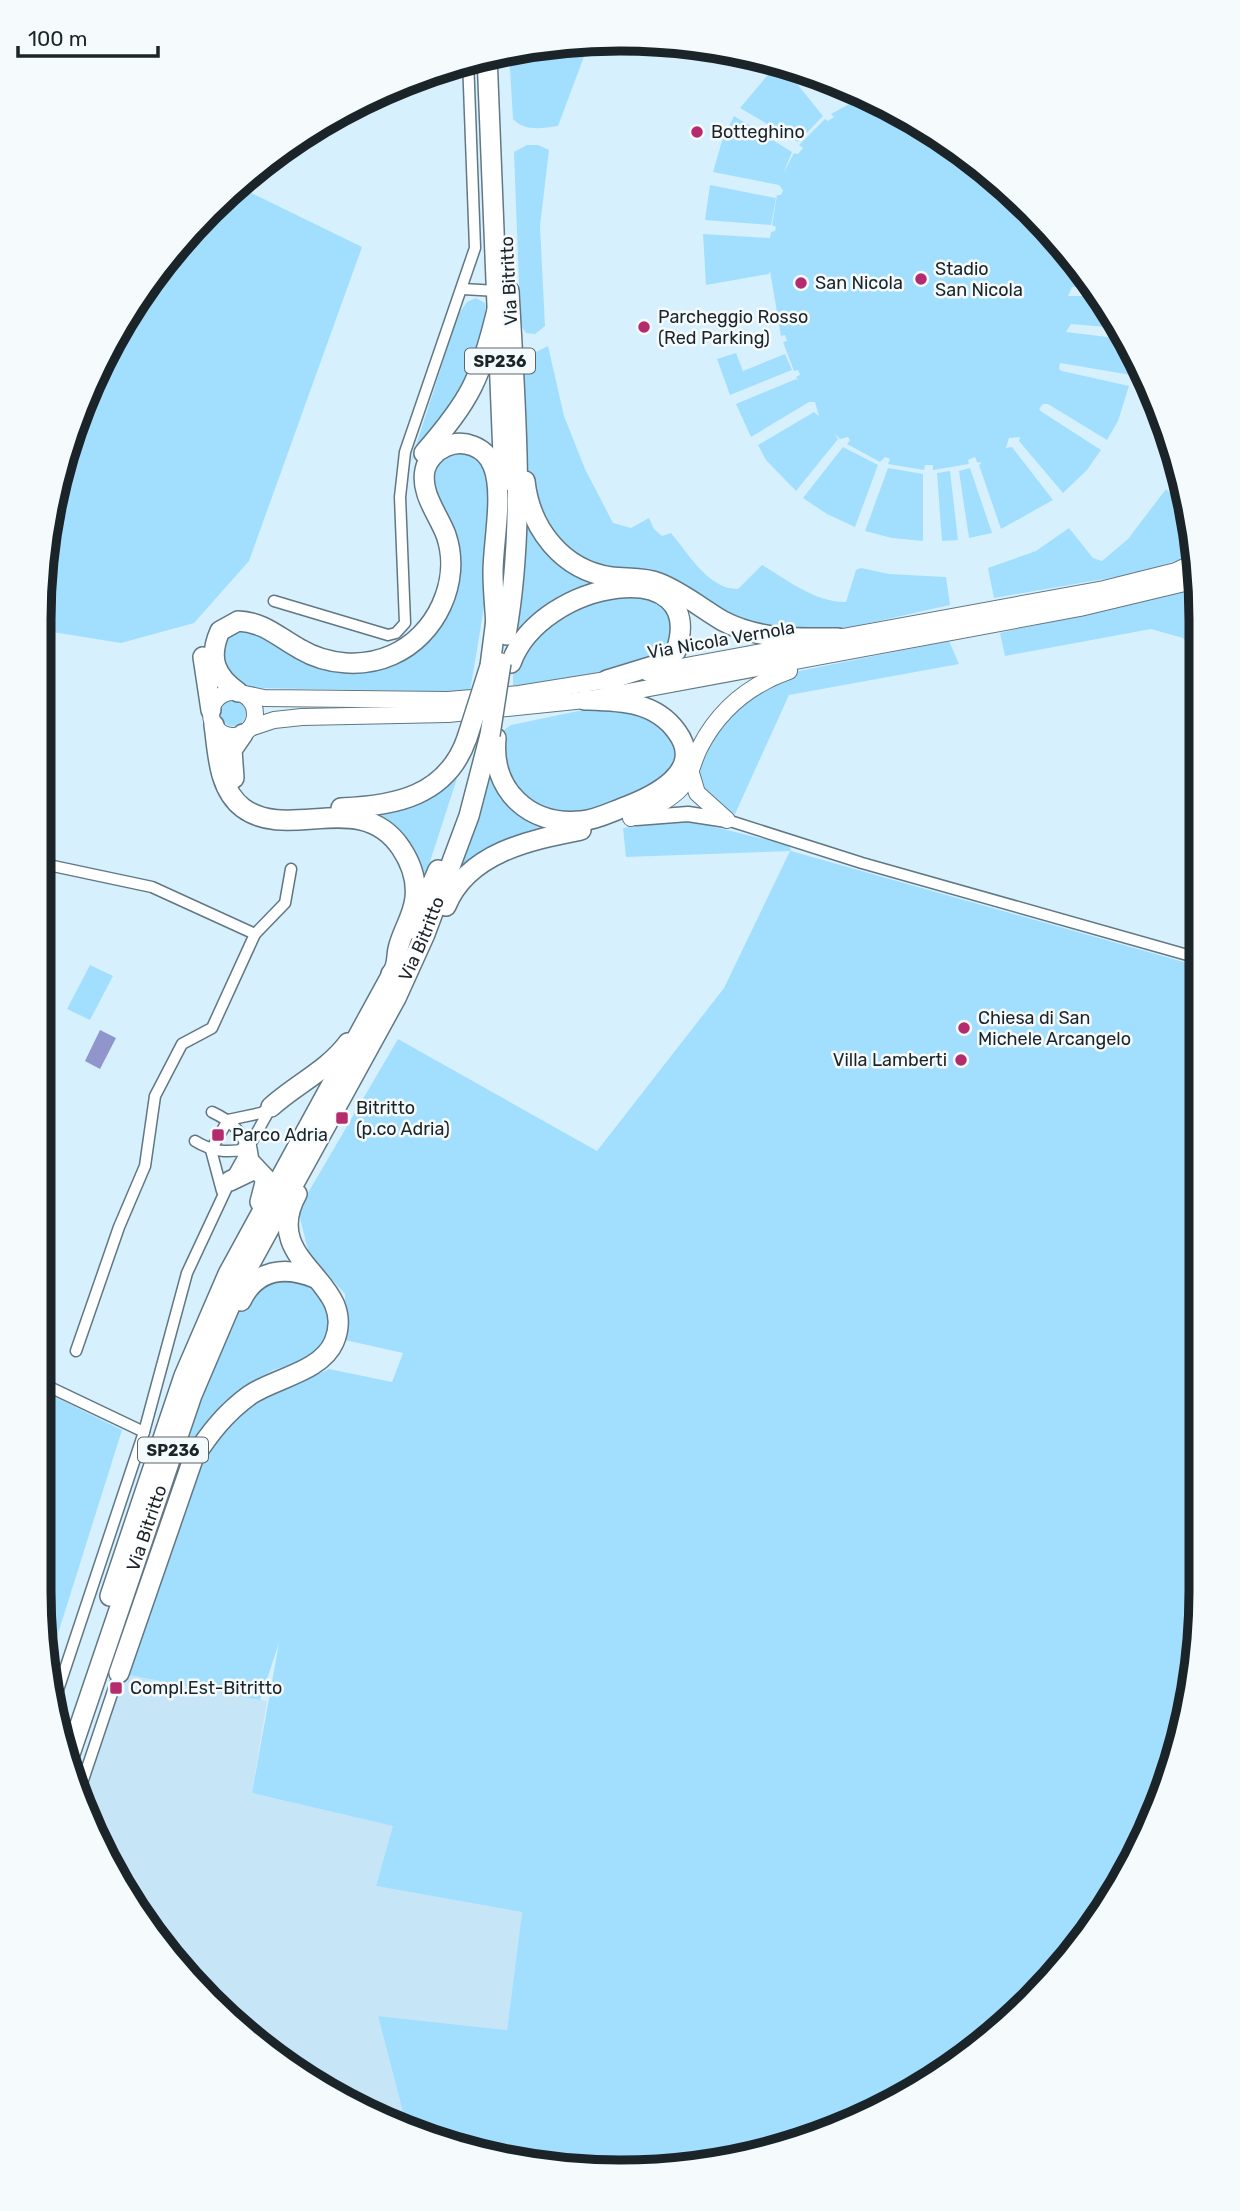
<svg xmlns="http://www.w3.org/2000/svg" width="1240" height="2211" font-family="Rubik,sans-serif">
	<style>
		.built { fill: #c6e6f8 }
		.green { fill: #a2dfff }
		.water { fill: #9095cb }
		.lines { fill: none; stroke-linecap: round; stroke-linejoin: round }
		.minor-casing { stroke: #617783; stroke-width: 13 }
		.tertiary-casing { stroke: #617783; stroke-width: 17 }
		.secondary-casing { stroke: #617783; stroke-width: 18 }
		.trunk-casing { stroke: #617783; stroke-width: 22 }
		.minor { stroke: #fff; stroke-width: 10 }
		.tertiary { stroke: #fff; stroke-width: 14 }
		.secondary { stroke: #fff; stroke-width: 16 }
		.trunk { stroke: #fff; stroke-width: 19 }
		.trunk-bridge-casing { stroke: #617783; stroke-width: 22; stroke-linecap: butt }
		.trunk-bridge { stroke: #fff; stroke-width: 19 }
		.poi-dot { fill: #b42c6e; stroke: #f5fafc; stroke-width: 2.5 }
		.labels { text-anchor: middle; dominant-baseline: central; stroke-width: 5; stroke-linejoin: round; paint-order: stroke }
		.shield { fill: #f5fafc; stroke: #5c6468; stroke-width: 2 }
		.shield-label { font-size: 16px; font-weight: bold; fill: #1b2429 }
		.poi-label { font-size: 18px; fill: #1b2429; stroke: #f5fafc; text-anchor: start }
		.street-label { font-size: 18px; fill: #1b2429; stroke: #f5fafc }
		.rim { fill: none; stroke: #1b2429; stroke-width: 9 }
	</style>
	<rect width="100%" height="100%" fill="#d7f0fd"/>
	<!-- built -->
	<polygon class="built" points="119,1673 267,1701 252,1793 394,1826 376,1886 522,1911 507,2030 378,2016 406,2124 297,2074 158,1945 78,1795"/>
	<!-- green -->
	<g class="green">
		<path d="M584 40 585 54 558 126C542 128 525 132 513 119L509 52Z"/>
		<polygon points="777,64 781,64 823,116 798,142 740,108"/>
		<polygon points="864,96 866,101 872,99 911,117 1031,209 1067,252 1065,259 1072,259 1094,286 1072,287 1068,296 1103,296 1119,328 1071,324 1066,332 1124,339 1134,359 1131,375 1060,363 1059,369 1062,371 1129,386 1118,421 1107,440 1048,404 1043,404 1039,409 1042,412 1101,450 1087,470 1063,493 1019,441 1020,437 1009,438 1006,448 1012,447 1053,500 1001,529 979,465 982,463 977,462 975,457 968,460 969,464 933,470 933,465 925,465 924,470 888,464 890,459 885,457 880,462 847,444 850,440 848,437 840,439 834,433 838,439 796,491 766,460 758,445 814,412 819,416 815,402 809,402 751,437 736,404 796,379 798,381 796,377 800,375 798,370 794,371 783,342 787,341 785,335 781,336 770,271 769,274 706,285 703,234 770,238 771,232 775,231 776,227 772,225 777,195 781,195 783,190 779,185 713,172 722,141 734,116 792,152 783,174 794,153 798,154 803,148 799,145 825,119 828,121 834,117 831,114"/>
		<polygon points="527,145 538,145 549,150 540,226 545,326 535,334 526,333 522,327 520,310 514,152"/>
		<polygon points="710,185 776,198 771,225 705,220"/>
		<polygon points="237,186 362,247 249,561 194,623 121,643 40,630 40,582 69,433 117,329 183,236"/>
		<polygon points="476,298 485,303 486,308 478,367 411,461 458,315 467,302"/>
		<path d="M548 346 564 416 585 469 613 523 631 528 649 518 654 529 662 536 671 533C688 553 709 590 738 589L762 565C787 580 817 603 846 602L856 570 861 568 889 574 946 577 950 605 852 627 816 631 788 628 755 624 574 561 529 504 518 369 526 357Z"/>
		<polygon points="736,353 743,371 785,354 792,370 730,395 717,359"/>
		<path d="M461 447 487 460C500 533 482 619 470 692L251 688 226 678 221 646 228 630 270 634 374 664 448 602 429 469Z"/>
		<polygon points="843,447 878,465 855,527 827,514 803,498"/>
		<polygon points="888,468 923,474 923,541 892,538 865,531"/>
		<polygon points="970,468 992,533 969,538 959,471"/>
		<polygon points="950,471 958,540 942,541 937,473"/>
		<polygon points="1166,489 1189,512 1197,554 1139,573 994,598 988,568 1036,551 1069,528 1093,558 1102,561 1128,539"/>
		<polygon points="525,510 601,582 516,642"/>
		<polygon points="1197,587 1197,656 1183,638 1151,629 1005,656 1000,633"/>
		<polygon points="654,592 674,616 668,650 642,665 513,687 513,658 560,607"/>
		<polygon points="949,641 959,664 789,695 735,814 706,799 698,768 713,731 727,713 794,672"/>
		<circle cx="233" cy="713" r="13"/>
		<path d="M607 705 625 707 671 730C673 741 679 756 673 767 656 801 584 814 550 816L511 783 501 741 504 730 511 725Z"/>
		<polygon points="492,763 552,826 457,877"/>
		<polygon points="459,772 426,874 423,876 373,819 374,811"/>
		<polygon points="686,820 789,845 791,851 1198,966 1200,1629 1182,1742 1123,1882 1003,2028 842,2128 658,2171 495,2155 460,2148 406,2124 378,2016 507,2030 522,1912 376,1886 393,1826 252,1793 279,1643 260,1700 129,1675 200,1467 219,1437 253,1398 267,1398 329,1369 392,1382 403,1353 345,1340 345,1294 309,1254 298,1210 398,1039 597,1151 724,988 790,851 626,857 623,828"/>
		<polygon points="90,965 113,976 90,1020 67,1009"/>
		<polygon points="265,1274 327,1290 330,1332 320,1347 305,1361 273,1370 251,1383 223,1403 203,1429 181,1465 199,1406 234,1316"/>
		<polygon points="39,1389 122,1430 50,1659 39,1591"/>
	</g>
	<!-- water -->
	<polygon class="water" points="100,1030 116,1038 100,1069 85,1061"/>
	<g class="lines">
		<defs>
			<g id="minor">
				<polyline points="463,289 497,291"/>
				<polyline points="274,601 388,635 396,633 405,623 400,497 405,452 475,248 468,59"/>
				<polyline points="727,820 862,863 1198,958"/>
				<polyline points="39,863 152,887 255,934 285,903 291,869"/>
				<path d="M212 1112C229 1120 242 1130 247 1149"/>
				<polyline points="228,1120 261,1113 271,1107"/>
				<path d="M195 1141C213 1152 227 1153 247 1149"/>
				<polyline points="211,1150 222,1191"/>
				<polyline points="211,1150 228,1120"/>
				<polyline points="76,1351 119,1227 145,1166 155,1096 182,1044 212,1028 255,934"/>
				<polyline points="39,1382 144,1432"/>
				<polyline points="56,1696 144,1432 187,1273 230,1181 271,1107"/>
				<polyline points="78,1795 119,1673"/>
			</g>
			<polyline id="tertiary" points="636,818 688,814 727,820"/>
			<g id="secondary">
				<polyline points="648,673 1104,589 1176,571 1197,561"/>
				<circle cx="233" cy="714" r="22"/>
				<polyline points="245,694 264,698 448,700 519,694 619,678"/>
				<polyline points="250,728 274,720 302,717 448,714 585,700 1080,608 1197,580"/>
				<polyline points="691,773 697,793 727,820"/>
				<path d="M631 818C647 811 665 803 678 791 691 779 692 762 700 747 719 710 749 685 789 671"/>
			</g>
			<g id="trunk">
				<polyline points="487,55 504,481"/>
				<path d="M424 453C471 399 480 380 497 310"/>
				<path d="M525 481C530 528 562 570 611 577 627 579 644 577 659 583 682 592 701 608 723 621 759 640 799 638 838 638"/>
				<path d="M506 635C526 522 515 404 509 291"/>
				<polyline points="203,657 211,710"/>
				<path d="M511 663C541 579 709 552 676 651L656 665 607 680"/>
				<polyline points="490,666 497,612"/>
				<path d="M238 692C215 676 208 658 220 631L238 621C264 622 278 637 300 649 327 665 363 668 392 655 436 636 462 581 446 535 438 514 420 493 425 470 427 460 436 451 445 447 463 438 486 447 493 466 504 493 493 543 493 572 493 590 495 608 496 626"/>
				<path d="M214 725C218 753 218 789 243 808 289 842 361 788 401 848 411 863 417 880 415 898 413 917 402 931 398 949 396 958 398 967 391 974"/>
				<path d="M496 738C491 790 529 826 581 821 595 820 609 813 622 808 652 797 706 772 677 732 655 701 620 701 585 700"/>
				<polyline points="234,778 232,750 243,734"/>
				<path d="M341 808C395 806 447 796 467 738"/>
				<path d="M446 906C468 852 531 840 581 830"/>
				<polyline points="413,929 438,870"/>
				<path d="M271 1107C295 1085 328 1070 348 1043"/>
				<polyline points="247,1149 249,1161 266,1179 260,1202"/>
				<polyline points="230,1181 255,1169"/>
				<path d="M241 1301C256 1269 285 1266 315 1278"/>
				<polyline points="110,1596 184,1376 228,1274 398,963"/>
				<path d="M119 1673 193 1459C209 1434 225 1413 250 1395 275 1378 321 1372 334 1342 360 1280 258 1264 297 1194"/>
				<path id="s1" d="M67 1763 192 1395 241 1280 396 998 425 934 469 816 490 735"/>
			</g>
		</defs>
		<!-- minor casing -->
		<use href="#minor" class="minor-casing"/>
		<!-- tertiary casing -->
		<use href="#tertiary" class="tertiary-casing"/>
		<!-- secondary casing -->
		<use href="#secondary" class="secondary-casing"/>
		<!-- trunk casing -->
		<use href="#trunk" class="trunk-casing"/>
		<!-- minor -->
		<use href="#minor" class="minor"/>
		<!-- tertiary -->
		<use href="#tertiary" class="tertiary"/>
		<!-- secondary -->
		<use href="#secondary" class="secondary"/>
		<!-- trunk -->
		<use href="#trunk" class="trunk"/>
		<defs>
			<g id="trunk-bridge">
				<polyline points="490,735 501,663"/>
				<polyline points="467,738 490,666"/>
			</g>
		</defs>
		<!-- trunk-bridge casing -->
		<use href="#trunk-bridge" class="trunk-bridge-casing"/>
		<!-- trunk-bridge -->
		<use href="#trunk-bridge" class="trunk-bridge"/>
	</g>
	<!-- markers -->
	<g class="poi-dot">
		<circle cx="697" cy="132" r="7"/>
		<circle cx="921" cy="279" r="7"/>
		<circle cx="801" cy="283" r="7"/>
		<circle cx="644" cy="327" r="7"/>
		<circle cx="964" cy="1028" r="7"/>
		<circle cx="961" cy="1060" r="7"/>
		<rect x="335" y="1111" width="14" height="14" rx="3.5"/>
		<rect x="211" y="1128" width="14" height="14" rx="3.5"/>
		<rect x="109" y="1681" width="14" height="14" rx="3.5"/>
	</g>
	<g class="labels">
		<!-- shield labels -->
		<g class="shield">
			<rect x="465" y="348.5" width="70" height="25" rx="5"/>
			<rect x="138" y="1437.5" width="70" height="25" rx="5"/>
		</g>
		<g class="shield-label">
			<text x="500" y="361">SP236</text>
			<text x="173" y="1450">SP236</text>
		</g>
		<!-- poi labels -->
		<g class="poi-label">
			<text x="711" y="132">Botteghino</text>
			<text x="935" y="269">Stadio<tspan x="935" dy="21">San Nicola</tspan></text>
			<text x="815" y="283">San Nicola</text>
			<text x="658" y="317">Parcheggio Rosso<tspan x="658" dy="21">(Red Parking)</tspan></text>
			<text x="978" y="1018">Chiesa di San<tspan x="978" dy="21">Michele Arcangelo</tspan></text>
			<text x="947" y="1060" text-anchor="end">Villa Lamberti</text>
			<text x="356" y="1108">Bitritto<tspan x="356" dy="21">(p.co Adria)</tspan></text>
			<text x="232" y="1135">Parco Adria</text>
			<text x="130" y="1688">Compl.Est-Bitritto</text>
		</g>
		<!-- street labels -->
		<g class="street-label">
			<text transform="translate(509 281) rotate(-93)">Via Bitritto</text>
			<text transform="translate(721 640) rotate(-10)">Via Nicola Vernola</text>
			<text stroke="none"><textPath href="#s1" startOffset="900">Via Bitritto</textPath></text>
			<text stroke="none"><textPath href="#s1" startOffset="248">Via Bitritto</textPath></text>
		</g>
	</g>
	<!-- crop -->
	<path d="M0 0H1240V2211H0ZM620 51H620A569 569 0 0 1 1189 620V1591A569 569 0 0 1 620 2160H620A569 569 0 0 1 51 1591V620A569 569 0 0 1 620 51Z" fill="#f5fafc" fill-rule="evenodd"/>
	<path class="rim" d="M620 51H620A569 569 0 0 1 1189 620V1591A569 569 0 0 1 620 2160H620A569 569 0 0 1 51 1591V620A569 569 0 0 1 620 51Z"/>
	<!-- scale -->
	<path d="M18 46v10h140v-10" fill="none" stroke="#1b2429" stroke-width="3.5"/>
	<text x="28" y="46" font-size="21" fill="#1b2429" stroke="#f5fafc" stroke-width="5" paint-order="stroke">100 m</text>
</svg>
